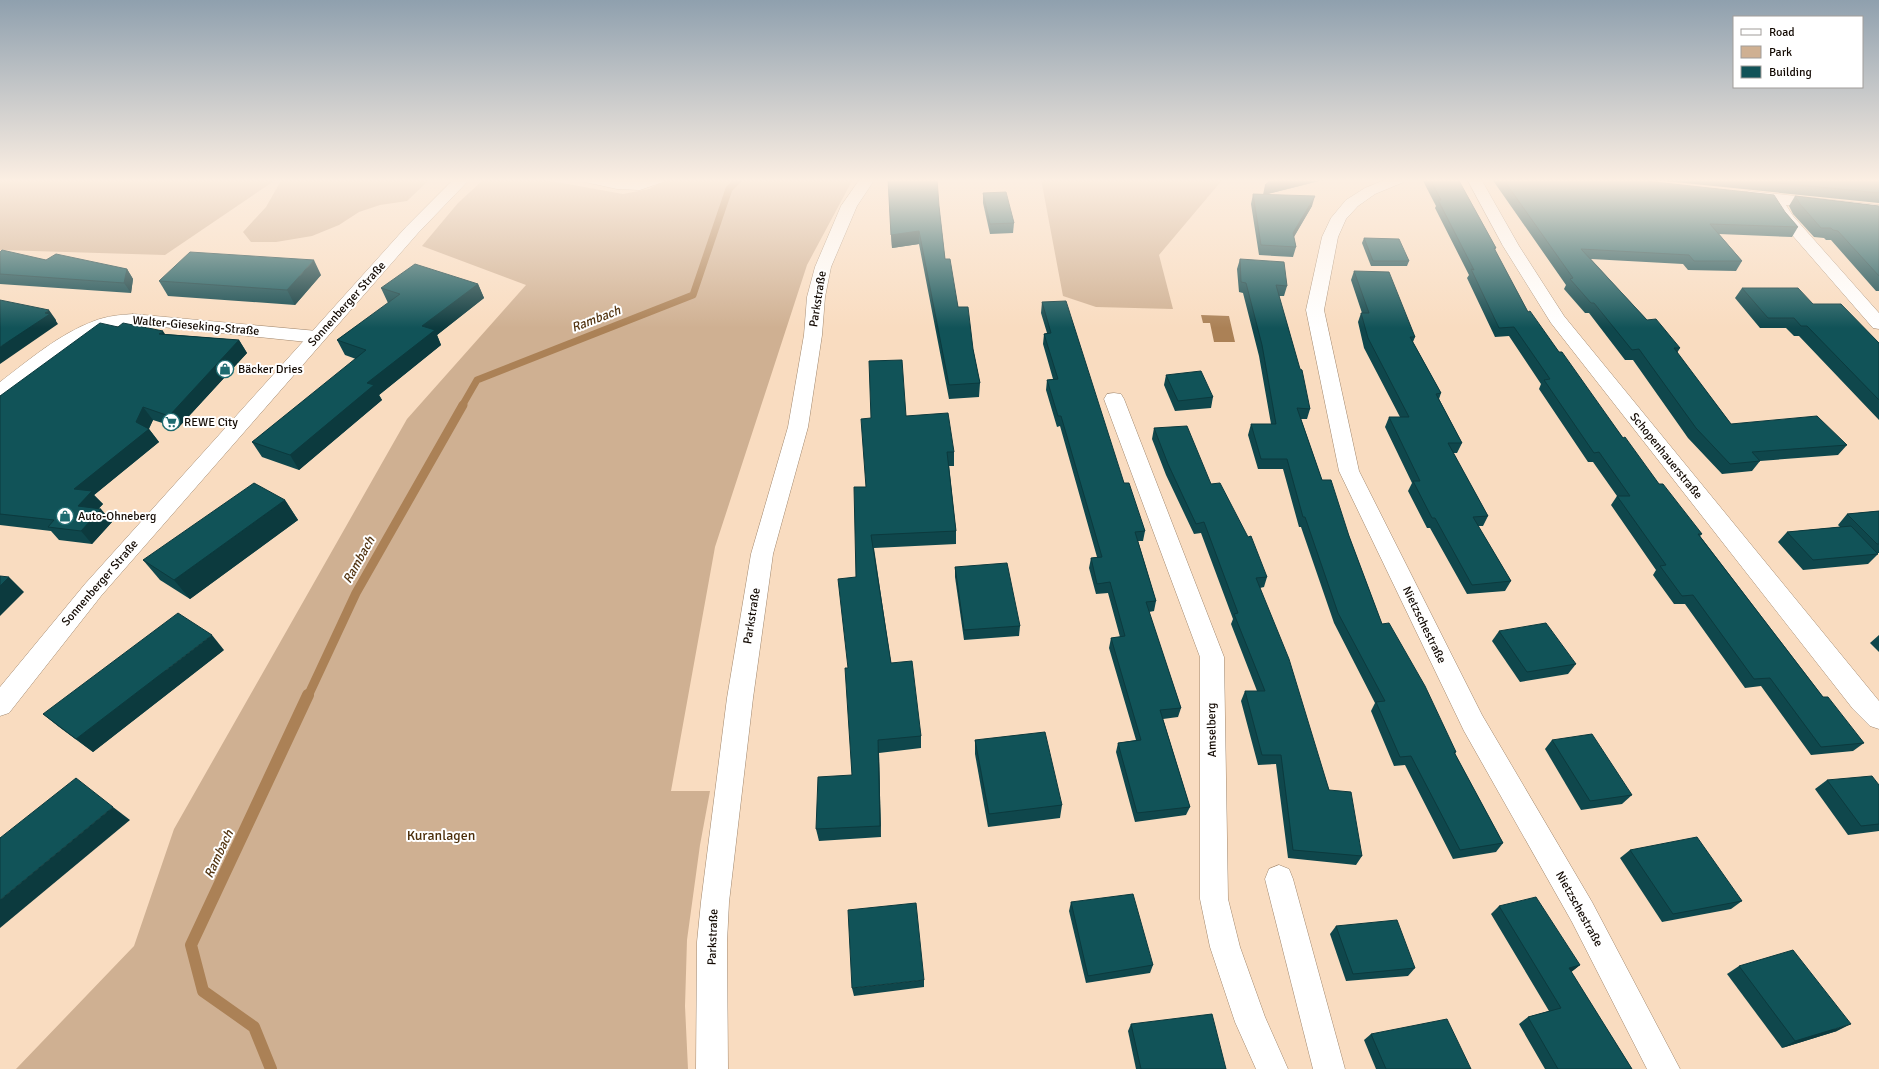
<svg xmlns="http://www.w3.org/2000/svg" width="1879" height="1069" font-family="Signika,sans-serif">
	<style>
		.green { fill: #cfb092 }
		.water { fill: #ab8156 }
		.lines { fill: none; stroke-linecap: round; stroke-linejoin: round }
		.stream-far2 { stroke: #ab8156; stroke-width: 7 }
		.stream-far1 { stroke: #ab8156; stroke-width: 9 }
		.stream { stroke: #ab8156; stroke-width: 12 }
		.street-casing { stroke: #a1876d; stroke-width: 1 }
		.secondary-casing { stroke: #a1876d; stroke-width: 1 }
		.street { fill: #fff; fill-rule: evenodd }
		.secondary { fill: #fff; fill-rule: evenodd }
		.wall { fill: #0f474c }
		.shaded-wall { fill: #0c3a3e }
		.building { fill: #115358; stroke: #0c3a3e }
		.labels { text-anchor: middle; dominant-baseline: central; stroke-width: 4; stroke-linejoin: round; paint-order: stroke }
		.street-label { font-size: 12px; fill: #130a03; stroke: #fff }
		.poi-label { font-size: 12px; fill: #130a03; stroke: #fff; text-anchor: start }
		.water-label { font-size: 13px; font-style: italic; fill: #533512; stroke: #fff }
		.near-park-label { font-size: 14px; fill: #4c2e0a; stroke: #fff }
	</style>
	<rect width="100%" height="100%" fill="#f9dcc0"/>
	<!-- green -->
	<g class="green">
		<polygon points="0,179 277,179 165,255 0,250"/>
		<polygon points="282,179 430,179 407,201 380,205 359,212 339,225 312,236 276,242 251,242 243,232 266,207"/>
		<polygon points="484,179 540,179 623,194 649,189 667,179 853,179 807,265 715,547 671,791 710,791 700,845 687,940 685,1006 688,1069 16,1069 134,946 174,829 407,419 526,285 422,246 458,203"/>
		<polygon points="1041,179 1223,179 1159,255 1173,309 1096,307 1063,296"/>
	</g>
	<!-- water -->
	<polygon class="water" points="1201,315 1229,316 1235,342 1214,342 1210,323 1203,323"/>
	<g class="lines">
		<!-- stream-far2 -->
		<polyline class="stream-far2" points="462,406 477,380 693,295 729,189 739,179"/>
		<!-- stream-far1 -->
		<polyline class="stream-far1" points="308,696 356,593 463,405"/>
		<!-- stream -->
		<polyline class="stream" points="271,1069 254,1027 203,991 191,945 308,695"/>
		<defs>
			<g id="street">
				<polygon points="582,179 639,180 644,179 666,179 663,182 640,190 617,189 585,182"/>
				<polygon points="860,179 875,179 857,206 831,267 825,297 822,335 808,427 773,554 753,698 729,902 727,942 728,1069 696,1069 697,942 701,902 727,698 751,554 788,427 804,335 807,297 815,267 841,206"/>
				<polygon points="1387,179 1407,179 1404,182 1375,194 1358,206 1346,219 1338,237 1324,310 1359,471 1482,715 1592,902 1680,1069 1647,1069 1572,922 1464,731 1339,471 1306,310 1322,237 1331,218 1346,200 1365,188"/>
				<polygon points="1467,179 1481,179 1519,246 1564,316 1879,701 1879,729 1870,726 1853,709 1551,323 1503,246"/>
				<polygon points="1749,191 1879,205 1879,215 1786,205 1793,216 1879,313 1879,329 1873,328 1780,221 1771,206 1773,203 1744,199 1741,196 1744,193"/>
				<path d="M133 314 317 331 323 333 326 337 323 341 317 343 133 324C128 325 123 325 118 326 79 334 38 372 7 395L0 397V382C29 360 59 334 94 321 107 316 119 315 133 314Z"/>
				<polygon points="1114,393 1121,394 1124,399 1224,657 1228,899 1240,947 1265,1017 1288,1069 1256,1069 1235,1022 1210,947 1200,899 1200,657 1104,399 1107,394"/>
				<polygon points="1279,865 1289,869 1293,879 1345,1069 1313,1069 1265,879 1269,869"/>
			</g>
			<polygon id="secondary" points="454,179 470,179 418,233 101,596 9,713 0,716 0,687 85,584 406,227"/>
		</defs>
		<!-- street casing -->
		<use href="#street" class="street-casing"/>
		<!-- secondary casing -->
		<use href="#secondary" class="secondary-casing"/>
		<!-- street -->
		<use href="#street" class="street"/>
		<!-- secondary -->
		<use href="#secondary" class="secondary"/>
	</g>
	<!-- wall -->
	<g class="wall">
		<polygon points="888,179 939,206 945,259 958,307 973,349 980,383 979,397 949,399 919,244 892,248"/>
		<polygon points="1327,179 1264,195 1312,206 1294,237 1296,247 1293,257 1259,255 1251,204 1253,194 1263,194"/>
		<polygon points="1422,179 1458,179 1496,248 1495,250 1528,312 1559,352 1623,438 1659,484 1702,534 1700,536 1823,697 1864,743 1853,751 1811,755 1761,686 1745,688 1685,604 1674,604 1653,575 1656,570 1611,505 1617,496 1593,462 1588,462 1539,389 1541,384 1509,336 1495,337 1467,278 1469,275 1435,208 1436,206"/>
		<polygon points="1492,179 1627,179 1785,212 1798,227 1792,237 1719,234 1742,261 1736,271 1688,270 1683,264 1591,259 1647,320 1680,348 1677,353 1731,424 1847,445 1838,455 1760,461 1752,471 1722,474 1688,438 1633,360 1625,360 1589,313 1585,313 1564,289 1566,285"/>
		<polygon points="1645,179 1879,179 1879,203"/>
		<polygon points="983,193 1014,223 1013,233 990,234 983,203"/>
		<polygon points="1795,196 1879,206 1879,291 1876,291 1831,240 1826,240 1824,238 1814,237 1793,214 1789,206"/>
		<polygon points="1364,238 1409,261 1407,266 1371,266 1362,243"/>
		<polygon points="0,252 46,260 127,269 133,279 131,293 0,284"/>
		<polygon points="1240,259 1287,286 1284,296 1279,296 1310,409 1307,419 1301,419 1322,480 1349,536 1382,624 1456,752 1455,754 1503,843 1496,852 1453,859 1405,765 1394,766 1371,711 1375,703 1334,623 1301,527 1299,527 1283,469 1258,469 1248,435 1251,424 1271,424 1259,356 1243,293 1239,292 1237,269"/>
		<polygon points="1354,271 1415,337 1413,342 1441,393 1439,399 1462,443 1457,453 1453,453 1488,516 1483,526 1478,526 1511,581 1505,591 1467,594 1430,528 1427,528 1408,491 1412,483 1385,427 1389,417 1400,417 1364,348 1358,322 1361,313 1362,313 1351,280"/>
		<polygon points="321,275 295,305 168,296 159,281"/>
		<polygon points="478,284 484,298 437,335 441,345 379,395 382,400 299,470 262,457 252,442 356,359 345,355 337,340 389,303 388,303 381,288"/>
		<polygon points="1742,288 1813,304 1879,343 1879,420 1799,336 1794,336 1786,328 1760,328 1735,298"/>
		<polygon points="1042,302 1124,483 1145,531 1143,541 1138,541 1156,601 1154,611 1149,612 1181,708 1178,717 1163,719 1190,807 1186,815 1135,822 1116,752 1118,743 1136,740 1109,648 1111,638 1120,637 1108,593 1096,594 1089,568 1091,558 1097,557 1060,426 1057,427 1046,390 1047,380 1053,379 1043,344 1044,334 1047,333 1041,313"/>
		<polygon points="118,327 165,334 239,340 247,353 178,428 153,420 149,429 159,442 94,495 103,504 98,509 112,522 92,544 59,540 51,531 0,525 0,396"/>
		<polygon points="1166,375 1213,397 1211,408 1175,411 1164,385"/>
		<polygon points="906,416 954,452 954,466 949,466 956,531 956,544 874,548 891,663 921,736 921,748 879,753 881,837 819,841 816,829 852,775 848,668 856,577 866,487 871,418"/>
		<polygon points="1154,428 1211,484 1267,577 1264,587 1260,588 1329,790 1362,856 1356,865 1288,858 1276,764 1258,765 1241,701 1245,691 1257,691 1231,624 1233,619 1201,533 1194,534 1166,475 1152,439"/>
		<polygon points="285,500 298,520 190,599 160,580 143,560"/>
		<polygon points="1879,511 1879,553 1878,553 1878,554 1868,564 1803,570 1778,542 1787,532 1840,527 1838,525 1847,514"/>
		<polygon points="955,567 1020,626 1019,636 964,640 955,577"/>
		<polygon points="1499,631 1576,664 1568,674 1520,682 1492,641"/>
		<polygon points="1879,635 1879,652 1870,643"/>
		<polygon points="224,650 93,752 59,727 43,714"/>
		<polygon points="975,740 1062,805 1060,818 988,827 975,754"/>
		<polygon points="1552,740 1632,795 1622,804 1581,810 1545,749"/>
		<polygon points="1827,780 1879,785 1879,831 1848,835 1815,789"/>
		<polygon points="1630,850 1742,901 1731,909 1662,922 1620,858"/>
		<polygon points="1071,902 1153,965 1150,973 1086,983 1069,911"/>
		<polygon points="1499,906 1580,965 1571,972 1632,1069 1545,1069 1519,1024 1528,1017 1549,1011 1491,914"/>
		<polygon points="1336,926 1415,968 1408,976 1346,981 1330,934"/>
		<polygon points="1739,966 1837,1031 1782,1048 1727,974"/>
		<polygon points="924,980 924,987 854,996 852,988"/>
		<polygon points="1131,1024 1226,1069 1136,1069 1128,1031"/>
		<polygon points="1371,1034 1471,1069 1376,1069 1364,1040"/>
	</g>
	<!-- shaded-wall -->
	<g class="shaded-wall">
		<polygon points="1291,179 1327,179 1263,195 1265,185"/>
		<polygon points="1315,196 1312,206 1290,243 1293,233"/>
		<polygon points="919,231 919,244 892,248 891,235"/>
		<polygon points="314,260 321,275 295,305 287,290"/>
		<polygon points="127,269 133,279 131,293 124,283"/>
		<polygon points="478,284 484,298 437,335 441,345 379,395 382,400 299,470 290,455 367,383 422,326"/>
		<polygon points="49,310 56,320 56,321 58,324 0,364 0,347"/>
		<polygon points="163,331 171,343 159,334"/>
		<polygon points="239,340 247,353 178,428 169,416"/>
		<polygon points="143,407 153,420 148,430 149,429 159,442 94,495 103,504 89,519 78,506 74,489 136,422"/>
		<polygon points="285,500 298,520 190,599 174,580"/>
		<polygon points="101,509 112,522 92,544 81,531"/>
		<polygon points="9,577 24,592 0,616 0,586"/>
		<polygon points="212,635 224,650 93,752 76,739"/>
		<polygon points="878,740 879,753 881,837 880,826"/>
		<polygon points="113,807 130,820 0,928 0,900"/>
		<polygon points="1580,965 1570,973 1569,968"/>
		<polygon points="1851,1024 1837,1031 1782,1048 1795,1041"/>
	</g>
	<!-- building -->
	<g class="building">
		<polygon points="888,179 937,179 939,206 945,259 950,259 958,307 968,307 973,349 980,383 949,385 919,231 891,235"/>
		<polygon points="1272,179 1291,179 1265,185"/>
		<polygon points="1430,179 1458,179 1496,248 1494,248 1528,312 1530,311 1559,352 1562,352 1623,438 1625,437 1659,484 1663,484 1702,534 1698,534 1823,697 1828,697 1864,743 1821,747 1770,678 1754,679 1693,595 1682,596 1660,566 1666,565 1617,496 1630,496 1599,452 1594,453 1544,380 1550,379 1514,327 1499,328 1471,269 1474,270 1438,200 1441,200"/>
		<polygon points="1503,179 1627,179 1774,195 1785,212 1798,227 1710,224 1742,261 1694,261 1689,255 1581,249 1647,320 1656,319 1680,348 1674,348 1731,424 1817,416 1847,445 1752,452 1760,461 1730,464 1696,428 1639,349 1632,350 1594,303 1591,303 1570,279 1573,278"/>
		<polygon points="1741,179 1879,179 1879,193"/>
		<polygon points="1006,192 1014,223 990,224 983,193"/>
		<polygon points="1253,194 1315,196 1293,233 1296,247 1261,245"/>
		<polygon points="1795,196 1879,206 1879,276 1838,231 1833,230 1831,228 1821,228 1800,204"/>
		<polygon points="1364,238 1399,239 1409,261 1373,261"/>
		<polygon points="2,250 46,260 56,254 127,269 124,283 0,274 0,252"/>
		<polygon points="190,252 314,260 287,290 159,281"/>
		<polygon points="1240,259 1284,262 1287,286 1276,285 1300,369 1302,370 1310,409 1297,408 1322,480 1331,480 1349,536 1382,624 1389,623 1425,686 1456,752 1454,752 1503,843 1460,850 1411,756 1400,757 1376,702 1385,701 1338,613 1305,517 1303,517 1287,459 1261,459 1251,424 1276,424 1262,345 1246,283 1241,282"/>
		<polygon points="415,264 478,284 422,326 435,330 367,383 374,385 290,455 252,442 366,350 337,340 400,294 381,288"/>
		<polygon points="1354,271 1389,272 1415,337 1410,337 1441,393 1436,394 1462,443 1448,443 1488,516 1473,517 1511,581 1472,585 1435,518 1432,518 1413,481 1420,481 1389,417 1409,417 1368,338 1361,313 1369,313"/>
		<polygon points="1742,288 1798,288 1813,304 1841,304 1879,343 1879,400 1807,326 1801,326 1794,318 1768,318"/>
		<polygon points="0,300 49,310 45,313 50,314 0,347"/>
		<polygon points="1066,301 1124,483 1129,483 1145,531 1135,532 1156,601 1146,602 1181,708 1160,710 1190,807 1137,813 1118,743 1141,740 1111,638 1125,636 1110,582 1097,584 1091,558 1102,557 1061,416 1058,416 1047,380 1058,379 1044,334 1051,333 1042,302"/>
		<polygon points="100,323 118,327 123,323 163,331 159,334 239,340 169,416 143,407 136,422 149,429 74,489 92,491 78,506 101,509 81,531 48,527 54,520 0,514 0,396"/>
		<polygon points="902,360 906,416 948,413 954,452 947,452 956,531 871,535 891,663 912,661 921,736 878,740 880,826 816,829 818,777 852,775 845,668 848,668 838,579 856,577 854,487 866,487 861,419 871,418 869,361"/>
		<polygon points="1201,371 1213,397 1178,401 1166,375"/>
		<polygon points="1187,426 1211,484 1220,483 1248,537 1251,536 1267,577 1256,578 1289,659 1329,790 1351,792 1362,856 1293,850 1281,755 1262,755 1245,691 1265,691 1234,614 1238,613 1204,522 1196,524 1168,464 1154,428"/>
		<polygon points="254,483 285,500 174,580 143,560"/>
		<polygon points="1879,511 1879,544 1877,544 1847,514"/>
		<polygon points="1851,526 1878,554 1813,560 1787,532"/>
		<polygon points="1007,563 1020,626 964,630 955,567"/>
		<polygon points="0,576 9,577 0,586"/>
		<polygon points="178,613 212,635 76,739 43,714"/>
		<polygon points="1546,623 1576,664 1527,672 1499,631"/>
		<polygon points="1045,732 1062,805 989,814 975,740"/>
		<polygon points="1592,734 1632,795 1590,801 1552,740"/>
		<polygon points="1872,776 1879,785 1879,824 1861,826 1827,780"/>
		<polygon points="76,778 113,807 0,900 0,838"/>
		<polygon points="1697,837 1742,901 1673,914 1630,850"/>
		<polygon points="1133,894 1153,965 1088,976 1071,902"/>
		<polygon points="1536,897 1580,965 1569,968 1632,1069 1558,1069 1528,1017 1561,1008 1499,906"/>
		<polygon points="916,903 924,980 852,988 848,910"/>
		<polygon points="1397,920 1415,968 1353,974 1336,926"/>
		<polygon points="1793,950 1851,1024 1795,1041 1739,966"/>
		<polygon points="1212,1014 1226,1069 1141,1069 1131,1024"/>
		<polygon points="1447,1019 1471,1069 1386,1069 1371,1034"/>
	</g>
	<!-- sky -->
	<linearGradient id="sky" x2="0" y2="1"><stop stop-color="#8fa0ae"/><stop offset="0.55" stop-color="#fcefe3"/><stop offset="1" stop-color="#fcefe3" stop-opacity="0"/></linearGradient>
	<rect width="1879" height="328" fill="url(#sky)"/>
	<!-- icons -->
	<defs>
		<symbol id="shop-ring" viewBox="-11 -11 22 22"><circle r="9.5" fill="#fff" stroke="#1f6b70" stroke-width="1.5"/><path d="M-5-2.5h2.3a2.7 3.5 0 0 1 5.4 0H5L5.5 6h-11ZM-1.5-2.5h3a1.5 2.3 0 0 0-3 0Z" fill="#1f6b70"/></symbol>
		<symbol id="supermarket-ring" viewBox="-11 -11 22 22"><circle r="9.5" fill="#fff" stroke="#1f6b70" stroke-width="1.5"/><path d="M-6-5.5h2.5l.6 2H6L4.5 2H-2.5L-4.4-4H-6ZM-1.5 3.2a1.3 1.3 0 1 0 .1 0ZM3 3.2a1.3 1.3 0 1 0 .1 0Z" fill="#1f6b70"/></symbol>
	</defs>
	<g fill-rule="evenodd">
		<use href="#shop-ring" x="215" y="359" width="20" height="20"/>
		<use href="#supermarket-ring" x="161" y="412" width="20" height="20"/>
		<use href="#shop-ring" x="55" y="506" width="20" height="20"/>
	</g>
	<g class="labels">
		<!-- street labels -->
		<g class="street-label">
			<text transform="translate(818 299) rotate(-81)">Parkstraße</text>
			<text transform="translate(347 304) rotate(-48)">Sonnenberger Straße</text>
			<text transform="translate(196 326) rotate(5)">Walter-Gieseking-Straße</text>
			<text transform="translate(1666 456) rotate(51)">Schopenhauerstraße</text>
			<text transform="translate(100 583) rotate(-49)">Sonnenberger Straße</text>
			<text transform="translate(752 616) rotate(-81)">Parkstraße</text>
			<text transform="translate(1424 625) rotate(64)">Nietzschestraße</text>
			<text transform="translate(1212 730) rotate(-91)">Amselberg</text>
			<text transform="translate(1579 909) rotate(61)">Nietzschestraße</text>
			<text transform="translate(713 937) rotate(-88)">Parkstraße</text>
		</g>
		<!-- poi labels -->
		<g class="poi-label">
			<text x="238" y="369">Bäcker Dries</text>
			<text x="184" y="422">REWE City</text>
			<text x="78" y="516">Auto-Ohneberg</text>
		</g>
		<!-- water labels -->
		<g class="water-label">
			<text transform="translate(596 319) rotate(-21)">Rambach</text>
			<text transform="translate(359 560) rotate(-61)">Rambach</text>
			<text transform="translate(219 854) rotate(-65)">Rambach</text>
		</g>
		<!-- near-park labels -->
		<g class="near-park-label">
			<text x="441" y="835">Kuranlagen</text>
		</g>
	</g>
	<!-- legend -->
	<rect x="1733" y="16" width="130" height="72" fill="#ffffff" stroke="#a19d9a"/>
	<rect x="1741" y="29" width="20" height="6" fill="#ffffff" stroke="#a19d9a"/>
	<text x="1769" y="36" font-size="12" fill="#130a03">Road</text>
	<rect x="1741" y="46" width="20" height="12" fill="#cfb092" stroke="#a19d9a"/>
	<text x="1769" y="56" font-size="12" fill="#130a03">Park</text>
	<rect x="1741" y="66" width="20" height="12" fill="#115358" stroke="#a19d9a"/>
	<text x="1769" y="76" font-size="12" fill="#130a03">Building</text>
</svg>
